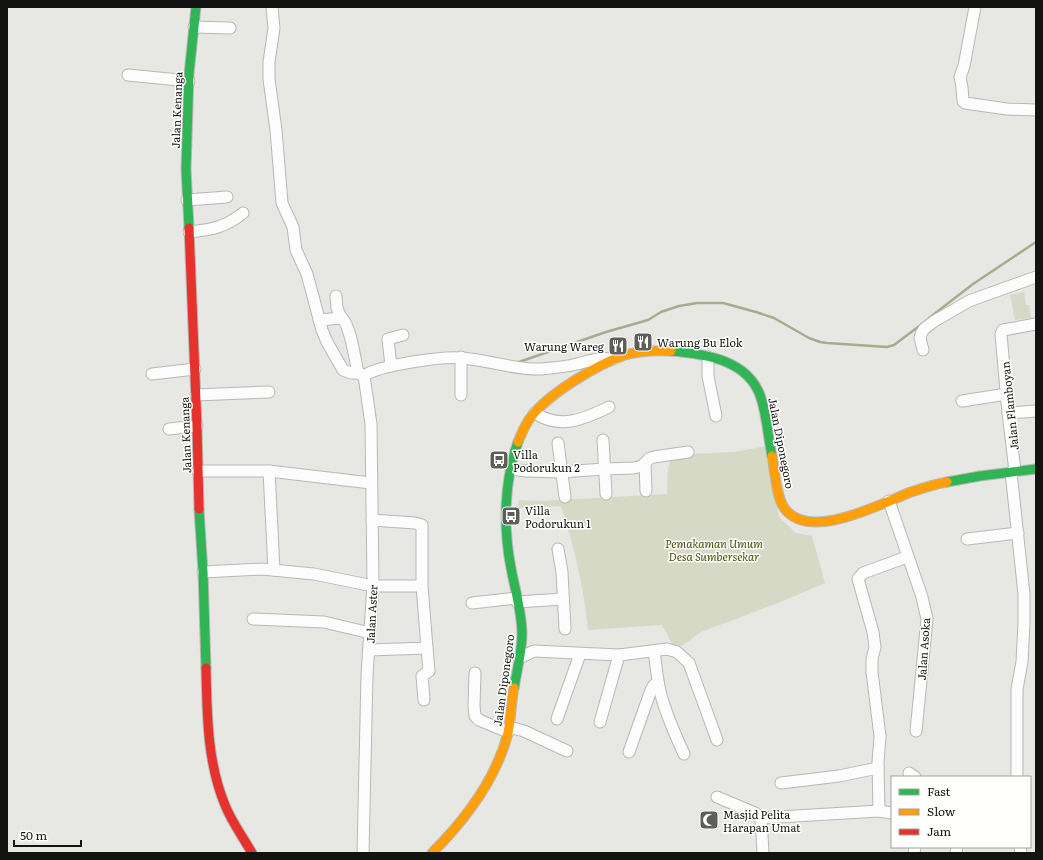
<svg xmlns="http://www.w3.org/2000/svg" width="1043" height="860" font-family="Literata,serif">
	<style>
		.green { fill: #d5d9c6 }
		.lines { fill: none; stroke-linecap: round; stroke-linejoin: round }
		.stream { stroke: #a7ac8f; stroke-width: 2.5 }
		.street-casing { stroke: #b8b8b6; stroke-width: 13 }
		.fast-casing { stroke: #b8b8b6; stroke-width: 11 }
		.slow-casing { stroke: #b8b8b6; stroke-width: 11 }
		.jam-casing { stroke: #b8b8b6; stroke-width: 11 }
		.street { stroke: #fbfcfb; stroke-width: 11 }
		.fast { stroke: #30b455; stroke-width: 9 }
		.slow { stroke: #ff9f0a; stroke-width: 9 }
		.jam { stroke: #e5322d; stroke-width: 9 }
		.labels { text-anchor: middle; dominant-baseline: central; stroke-width: 3; stroke-linejoin: round; paint-order: stroke }
		.street-label { font-size: 11px; fill: #131412; stroke: #fffffe }
		.poi-label { font-size: 11px; fill: #131412; stroke: #fffffe; text-anchor: start }
		.park-label { font-size: 11px; font-style: italic; fill: #484f09; stroke: #fffffe }
	</style>
	<rect width="100%" height="100%" fill="#e7e8e4"/>
	<!-- green -->
	<g class="green">
		<polygon points="1024,292 1026,305 1029,305 1031,318 1015,320 1010,295"/>
		<path d="M766 446 779 517 796 533 812 536 825 583 783 601 701 632 682 646 674 647 662 625 588 630C584 588 574 546 561 506L518 508 519 500 540 501 667 494 668 468 671 459 693 454 734 452Z"/>
	</g>
	<g class="lines">
		<!-- stream -->
		<g class="stream">
			<polyline points="929,318 973,284 1036,242"/>
			<polyline points="516,363 606,332 648,320 661,312 679,306 697,303 723,303 756,312 774,318 809,338 820,342 827,343 887,347 894,345 922,324"/>
		</g>
		<defs>
			<g id="street">
				<polyline points="272,7 274,28 269,62 269,79 276,130 282,203 293,227 296,250 307,274 322,330 327,342 343,370 351,373 358,373 364,376"/>
				<polyline points="975,7 964,66 960,77 962,87 963,101 965,103 1007,109 1036,110"/>
				<polyline points="194,27 230,28"/>
				<polyline points="128,75 189,81"/>
				<polyline points="187,200 227,197"/>
				<path d="M189 232C211 230 226 227 243 213"/>
				<polyline points="336,296 337,308 341,318"/>
				<path d="M319 320 342 318C351 327 355 360 358 373"/>
				<polyline points="923,350 920,338 921,334 924,329 933,322 969,301 1036,277"/>
				<polyline points="461,357 461,395"/>
				<polyline points="708,357 708,376 716,416"/>
				<polyline points="391,366 388,339 403,335"/>
				<polyline points="152,374 195,369"/>
				<path d="M364 376C378 365 444 356 462 358 489 360 514 370 541 369 553 368 565 367 577 364 589 361 601 357 613 359"/>
				<polyline points="196,395 269,392"/>
				<polyline points="962,401 1007,394"/>
				<path d="M535 413C560 430 584 419 609 407"/>
				<polyline points="1008,413 1036,411"/>
				<polyline points="169,429 197,426"/>
				<polyline points="603,440 606,494"/>
				<polyline points="558,443 565,497"/>
				<polyline points="645,463 646,491"/>
				<polyline points="511,469 526,471 561,472 604,469 634,468 642,466 650,458 654,457 688,452"/>
				<polyline points="198,471 269,471 371,483"/>
				<polyline points="269,471 274,570"/>
				<polyline points="1015,471 1008,413 1001,334 1003,330 1036,324"/>
				<polyline points="1011,472 1024,594 1024,623 1022,662 1017,689 1017,777"/>
				<polyline points="889,501 922,597 927,619 916,731"/>
				<polyline points="372,520 415,523 422,525 422,586"/>
				<polyline points="967,539 1018,533"/>
				<polyline points="558,549 562,572 565,629"/>
				<polyline points="203,572 262,569 314,574 373,586 422,586 427,648 369,650"/>
				<polyline points="517,602 563,599"/>
				<polyline points="472,603 516,598"/>
				<polyline points="253,619 324,622 370,633"/>
				<path d="M654 651C656 664 657 678 660 691 665 713 675 734 684 754"/>
				<polyline points="519,658 534,651 619,655 667,649 677,652 689,663 717,740"/>
				<polyline points="475,673 474,706 475,716 479,720 508,732"/>
				<polyline points="424,700 422,676 429,671 427,648"/>
				<polyline points="557,719 580,654"/>
				<polyline points="600,722 619,655"/>
				<polyline points="509,727 524,731 567,751"/>
				<polyline points="629,752 651,690 654,685 658,683"/>
				<polyline points="909,773 915,777"/>
				<polyline points="781,783 839,776 878,768"/>
				<polyline points="717,797 755,813 761,818 879,811 892,813"/>
				<polyline points="879,811 878,762 880,736 872,672 872,659 875,647 873,632 858,579 863,573 907,557"/>
				<polyline points="761,818 763,853"/>
				<polyline points="1020,847 1021,853"/>
				<polyline points="363,853 367,675 373,584 371,424 364,376"/>
				<polyline points="914,853 915,847"/>
				<polyline points="956,853 957,847"/>
			</g>
			<g id="fast">
				<polyline points="189,228 186,169 189,74 196,7"/>
				<path d="M671 351C706 354 749 360 761 398 767 417 768 437 772 456"/>
				<polyline points="947,482 980,476 1036,469"/>
				<polyline points="199,509 203,572 206,668"/>
				<path d="M514 688C517 670 522 652 522 634 522 612 515 590 511 568 503 527 504 481 518 442"/>
			</g>
			<g id="slow">
				<path d="M518 442C522 433 525 424 531 417 548 394 598 364 625 355 640 351 656 350 671 351"/>
				<path d="M772 456C775 471 776 498 785 509 810 542 882 503 911 492 923 488 935 484 947 482"/>
				<path d="M432 853C466 819 496 780 508 733 511 718 511 703 514 688"/>
			</g>
			<g id="jam">
				<polyline points="189,228 197,426 199,509"/>
				<path d="M206 668C207 713 207 762 225 805 231 821 243 837 252 853"/>
			</g>
		</defs>
		<!-- street casing -->
		<use href="#street" class="street-casing"/>
		<!-- fast casing -->
		<use href="#fast" class="fast-casing"/>
		<!-- slow casing -->
		<use href="#slow" class="slow-casing"/>
		<!-- jam casing -->
		<use href="#jam" class="jam-casing"/>
		<!-- street -->
		<use href="#street" class="street"/>
		<!-- fast -->
		<use href="#fast" class="fast"/>
		<!-- slow -->
		<use href="#slow" class="slow"/>
		<!-- jam -->
		<use href="#jam" class="jam"/>
	</g>
	<!-- icons -->
	<defs>
		<symbol id="restaurant-square" viewBox="-11 -11 22 22"><rect x="-9" y="-9" width="18" height="18" rx="4" fill="#5d5e5c" stroke="#fffffe"/><path d="M-5-6h1v4h1v-4h1v4h1v-4h1v5L-1.5 .5V6h-2V.5L-5-1ZM5-6V6H3V1.5H1.5Q1.5-4 5-6Z" fill="#fff"/></symbol>
		<symbol id="bus-square" viewBox="-11 -11 22 22"><rect x="-9" y="-9" width="18" height="18" rx="4" fill="#5d5e5c" stroke="#fffffe"/><path d="M-5-6H5V4H4V6H2V4H-2V6H-4V4H-5ZM-3.5-4V0h7V-4ZM-3.5 1.2v1.5H-2V1.2ZM2 1.2v1.5H3.5V1.2Z" fill="#fff"/></symbol>
		<symbol id="mosque-square" viewBox="-11 -11 22 22"><rect x="-9" y="-9" width="18" height="18" rx="4" fill="#5d5e5c" stroke="#fffffe"/><path d="M3.5-4.9A6 6 0 1 0 3.5 4.9A5 5 0 1 1 3.5-4.9Z" fill="#fff"/></symbol>
	</defs>
	<g fill-rule="evenodd">
		<use href="#restaurant-square" x="632" y="331" width="22" height="22"/>
		<use href="#restaurant-square" x="607" y="335" width="22" height="22"/>
		<use href="#bus-square" x="488" y="449" width="22" height="22"/>
		<use href="#bus-square" x="500" y="505" width="22" height="22"/>
		<use href="#mosque-square" x="698" y="809" width="22" height="22"/>
	</g>
	<g class="labels">
		<!-- street labels -->
		<g class="street-label">
			<text transform="translate(176 110) rotate(-88)">Jalan Kenanga</text>
			<text transform="translate(1009 406) rotate(-96)">Jalan Flamboyan</text>
			<text transform="translate(185 435) rotate(-92)">Jalan Kenanga</text>
			<text transform="translate(782 443) rotate(79)">Jalan Diponegoro</text>
			<text transform="translate(371 614) rotate(-87)">Jalan Aster</text>
			<text transform="translate(923 649) rotate(-86)">Jalan Asoka</text>
			<text transform="translate(503 680) rotate(-82)">Jalan Diponegoro</text>
		</g>
		<!-- poi labels -->
		<g class="poi-label">
			<text x="657" y="342">Warung Bu Elok</text>
			<text x="604" y="346" text-anchor="end">Warung Wareg</text>
			<text x="513" y="454">Villa<tspan x="513" dy="13">Podorukun 2</tspan></text>
			<text x="525" y="510">Villa<tspan x="525" dy="13">Podorukun 1</tspan></text>
			<text x="723" y="814">Masjid Pelita<tspan x="723" dy="13">Harapan Umat</tspan></text>
		</g>
		<!-- park labels -->
		<g class="park-label">
			<text x="714" y="543">Pemakaman Umum<tspan x="714" dy="13">Desa Sumbersekar</tspan></text>
		</g>
	</g>
	<!-- border -->
	<rect width="1043" height="860" fill="none" stroke="#131412" stroke-width="16"/>
	<!-- legend -->
	<rect x="891" y="776" width="140" height="72" fill="#fffffe" stroke="#a1a1a0"/>
	<rect x="899" y="789" width="20" height="6" fill="#30b455" stroke="#a1a1a0"/>
	<text x="927" y="796" font-size="12" fill="#131412">Fast</text>
	<rect x="899" y="809" width="20" height="6" fill="#ff9f0a" stroke="#a1a1a0"/>
	<text x="927" y="816" font-size="12" fill="#131412">Slow</text>
	<rect x="899" y="829" width="20" height="6" fill="#e5322d" stroke="#a1a1a0"/>
	<text x="927" y="836" font-size="12" fill="#131412">Jam</text>
	<!-- scale -->
	<path d="M14 840v6h67v-6" fill="none" stroke="#131412" stroke-width="2"/>
	<text x="20" y="840" font-size="12" fill="#131412" stroke="#fffffe" stroke-width="3" paint-order="stroke">50 m</text>
</svg>
